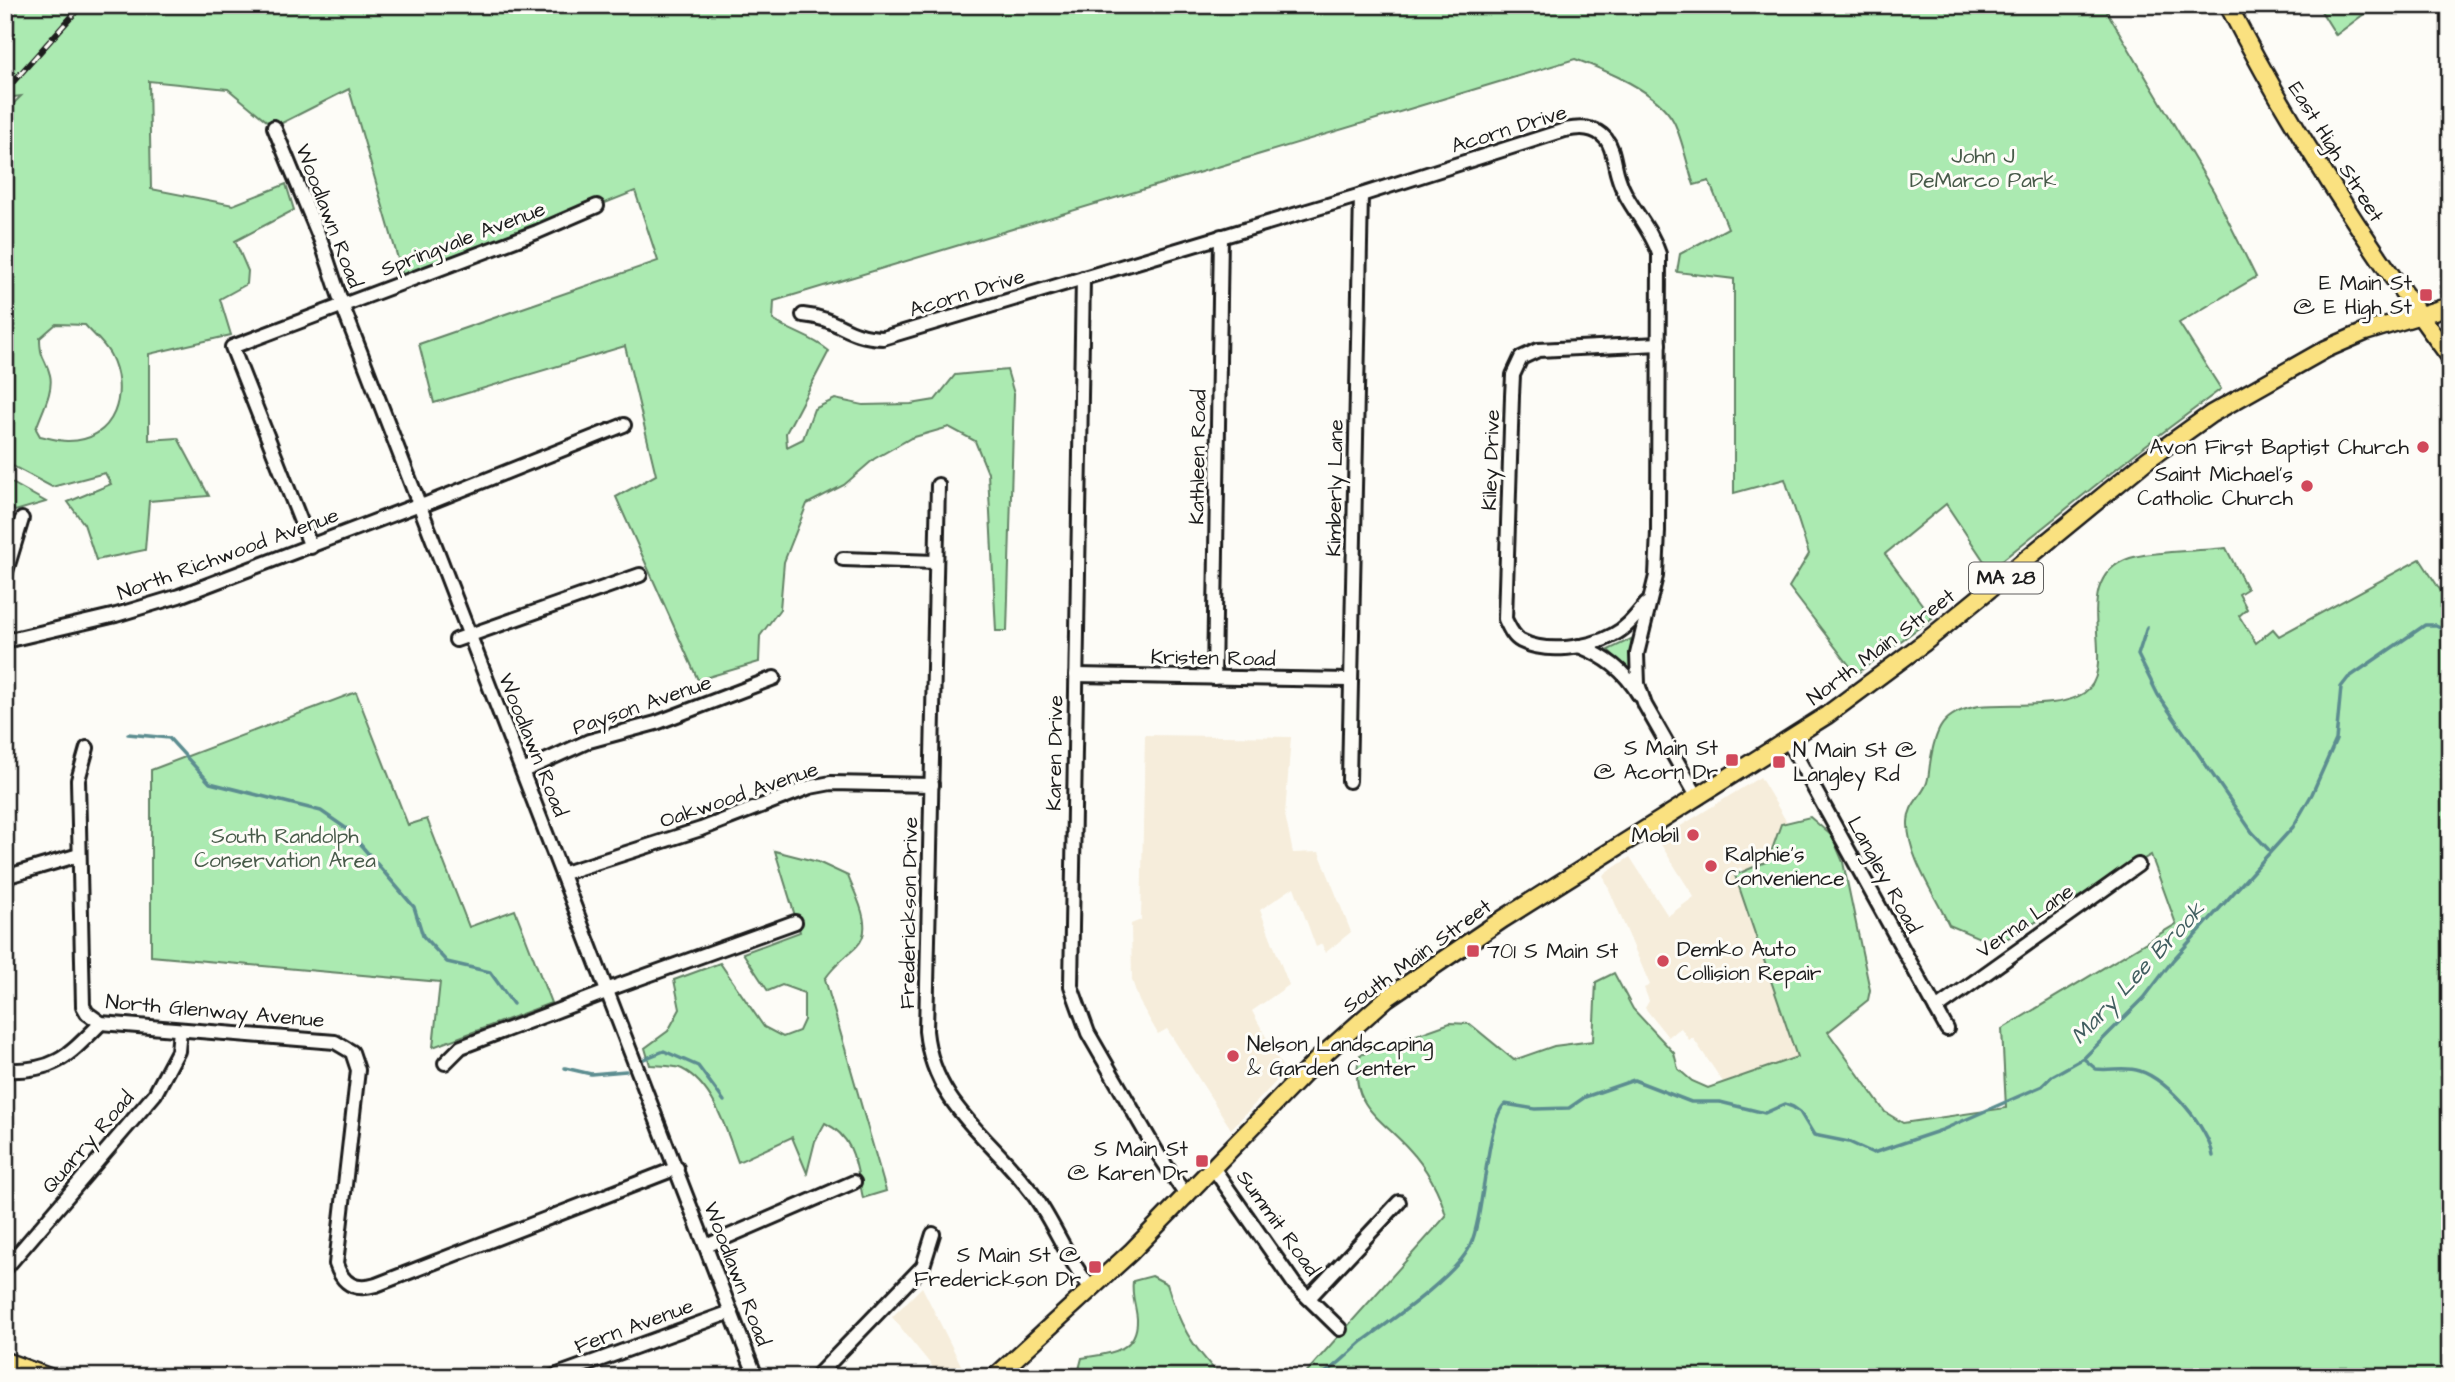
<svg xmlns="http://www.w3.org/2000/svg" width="2455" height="1382" font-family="'Architects Daughter',sans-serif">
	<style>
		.built { fill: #f6eddb }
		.green { fill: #abeab1; stroke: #648366; stroke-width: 2; fill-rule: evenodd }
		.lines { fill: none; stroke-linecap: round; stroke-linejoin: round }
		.stream { stroke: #5c8d90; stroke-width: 3.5 }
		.minor-casing { stroke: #1c1c1c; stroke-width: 18 }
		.major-casing { stroke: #1c1c1c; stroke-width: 21 }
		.minor { stroke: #fdfcf7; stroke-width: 12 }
		.major { stroke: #fae180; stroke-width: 16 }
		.rail-casing { stroke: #1c1c1c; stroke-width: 6 }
		.rail { stroke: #fdfcf7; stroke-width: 3.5; stroke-dasharray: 10; stroke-linecap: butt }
		.poi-dot { fill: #d1495b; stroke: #fdfcf7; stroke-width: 2.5 }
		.labels { text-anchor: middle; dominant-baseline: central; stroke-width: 6; stroke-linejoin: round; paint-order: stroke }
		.shield { fill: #fdfcf7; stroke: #605f5e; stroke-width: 2 }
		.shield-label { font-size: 19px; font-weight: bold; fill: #1c1c1c }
		.street-label { font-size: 21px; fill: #1c1c1c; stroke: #fdfcf7 }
		.park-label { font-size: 21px; fill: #475a49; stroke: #fdfcf7 }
		.poi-label { font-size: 21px; fill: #1c1c1c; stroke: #fdfcf7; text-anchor: end }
		.water-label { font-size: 23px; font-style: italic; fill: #415e60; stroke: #fdfcf7 }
	</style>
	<rect width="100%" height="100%" fill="#fdfcf7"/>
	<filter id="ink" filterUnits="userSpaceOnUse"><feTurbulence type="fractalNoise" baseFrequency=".0143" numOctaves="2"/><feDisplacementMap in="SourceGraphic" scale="14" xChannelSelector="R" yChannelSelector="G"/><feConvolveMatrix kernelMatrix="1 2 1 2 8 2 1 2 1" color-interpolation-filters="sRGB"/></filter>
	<g filter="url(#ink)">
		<!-- built -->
		<g class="built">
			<polygon points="1145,735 1291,737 1285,815 1293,853 1319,852 1351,932 1325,953 1322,944 1316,947 1294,887 1260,910 1289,985 1252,1011 1285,1072 1231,1129 1167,1029 1158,1034 1139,1001 1132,980 1131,924 1141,920"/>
			<polygon points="1760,777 1804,851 1751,889 1741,867 1738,869 1802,1055 1723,1082 1693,1038 1689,1040 1681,1028 1668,1037 1645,1008 1649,1001 1644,988 1650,985 1603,875 1630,857 1668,916 1694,897 1658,840"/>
			<polygon points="922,1287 967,1377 941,1377 892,1317"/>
		</g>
		<!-- green -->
		<g class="green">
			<path d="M5 5H2103L2214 192 2256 277 2179 323 2221 389 2142 448 1990 570 1946 504 1885 554 1932 618 1856 674 1789 587 1809 554 1785 479 1734 493V279L1677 272 1680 254 1728 228 1709 181 1694 185C1687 165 1683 141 1674 122 1658 91 1605 70 1575 59L774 301 773 320C791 332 813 337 829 351L786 433 787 447 803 439 814 409 835 399 863 405 911 404 935 400 955 375 1007 370 1014 394 1007 631H996L988 473 975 441 949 427 911 438 874 459 844 485 807 504 784 562 780 609 760 636 759 662 698 680 616 497 656 475 625 346 434 403 419 344 658 261 635 191 405 283 349 89 274 127 228 89 149 81 151 189 233 205 286 184 294 210 235 241 248 271 247 284 220 299 231 335 149 354V440L178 438 209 496 149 501 145 550 96 560 84 524 68 502 111 484 105 473 52 487 5 462V112L21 96 5 98ZM56 324 85 325C93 334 104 343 110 354 130 392 116 442 67 441 59 441 49 438 40 436L36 429C41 413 54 391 50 375 46 358 40 360 40 338Z"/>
			<polygon points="2329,5 2376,5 2336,35 2321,11"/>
			<polygon points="5,479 46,502 15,511 5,502"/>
			<path d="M2226 548 2247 589 2239 594 2247 609 2239 616 2256 643 2273 629 2279 636 2420 559 2450 605V1377H1302L1446 1216C1440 1192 1426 1167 1409 1149 1382 1119 1346 1103 1360 1055L1450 1023 1470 1024 1514 1060 1554 1046 1593 1041 1596 982 1614 973 1633 1009 1674 1053 1678 1069 1692 1081 1708 1088 1797 1057 1735 875 1768 861 1781 824 1810 817 1832 836 1843 862 1870 990 1868 1000 1828 1032 1885 1112 1903 1123 2006 1108 2002 1029 2176 924 2151 855 1996 945 1949 925C1935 895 1907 856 1908 822 1908 806 1920 798 1926 785 1929 779 1929 770 1930 764 1935 729 1942 712 1979 706 2008 702 2060 710 2084 693 2122 668 2064 580 2130 558 2150 551 2202 551 2226 548Z"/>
			<polygon points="1631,639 1631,665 1628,670 1608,650"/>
			<polygon points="356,692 408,825 427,819 469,927 515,910 551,1003 433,1047 440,982 151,956 151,770"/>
			<path d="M775 851 818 862 848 876C855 895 875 928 857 946 846 957 834 965 825 979L886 1191 863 1198C856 1167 856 1138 825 1123L815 1141 807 1173 792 1137 738 1162C727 1132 714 1085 682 1069 674 1065 660 1066 650 1065L645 1048 668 1031 680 1009 674 980 720 963 764 1027 783 1037 799 1031 804 1020V993L782 985 768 991 743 953 800 932Z"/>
			<path d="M1152 1276 1167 1284C1179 1325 1192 1346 1221 1377H1077L1082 1358C1106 1354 1138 1353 1137 1319 1136 1305 1131 1296 1133 1281Z"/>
		</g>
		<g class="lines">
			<!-- stream -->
			<g class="stream">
				<polyline points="2147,627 2138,655 2158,695 2252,832 2270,851"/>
				<polyline points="128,734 169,738 210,783 321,811 347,829 414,907 423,936 447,962 490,972 513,1004"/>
				<polyline points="644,1059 664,1051 698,1066 724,1101"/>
				<path d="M2084 1059 2096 1069C2111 1071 2124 1066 2140 1071 2167 1079 2209 1128 2213 1156"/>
				<polyline points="565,1068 591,1074 626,1071"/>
				<path d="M1317 1377C1336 1368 1348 1354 1363 1341 1390 1321 1456 1276 1470 1246 1485 1215 1486 1120 1505 1104L1535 1109 1569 1108 1585 1097 1634 1080 1691 1102H1720L1765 1113 1785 1104 1793 1107 1800 1112 1814 1135 1849 1142 1873 1153 1942 1130 2042 1086 2052 1076 2084 1058 2144 998 2173 960 2293 827 2312 794 2336 740 2341 687 2348 678 2425 625H2436L2450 632"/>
			</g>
			<defs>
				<g id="minor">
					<polyline points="274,127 321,241 343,307 756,1377"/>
					<polyline points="1083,278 1071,986 1088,1033 1158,1154 1187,1197"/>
					<path d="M803 315C839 318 845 337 883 338L1361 195 1565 130C1580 127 1595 126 1606 139 1614 149 1614 164 1618 176 1626 205 1650 225 1659 254L1658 531 1656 576 1637 654 1638 684 1645 705 1698 798"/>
					<path d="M938 485 926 1031C934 1108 994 1139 1035 1197 1056 1227 1068 1261 1091 1288"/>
					<polyline points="421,506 624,425"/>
					<polyline points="311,547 232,347 537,232 597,206"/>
					<polyline points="843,559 936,562"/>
					<polyline points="5,575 22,519"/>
					<path d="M1646 604C1636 616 1627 628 1613 635 1590 648 1546 654 1521 641 1513 637 1509 627 1505 619L1512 396 1513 375 1521 358 1538 350 1659 344"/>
					<polyline points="456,640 640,575"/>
					<polyline points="5,641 116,615 179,596 420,504"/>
					<path d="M1579 646C1606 657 1624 670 1639 695"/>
					<polyline points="1076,675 1349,680"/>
					<polyline points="1214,678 1221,236"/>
					<polyline points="1788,741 1947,1029"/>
					<path d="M87 748 78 780 83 1006 87 1013 101 1023 335 1042 352 1052 358 1070 336 1264C343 1285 356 1291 376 1285L677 1168"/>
					<polyline points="523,771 589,741 656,723 774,678"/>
					<polyline points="1349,781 1361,195"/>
					<polyline points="564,873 701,829 810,787 831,783 932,785"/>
					<polyline points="5,877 79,855"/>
					<polyline points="609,989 795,922"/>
					<polyline points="1936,1009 2138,865"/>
					<polyline points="445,1063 461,1047 609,991"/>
					<path d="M5 1070C55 1072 68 1056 101 1023"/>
					<polyline points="1214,1169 1295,1285 1340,1329"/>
					<polyline points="706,1246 854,1182"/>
					<polyline points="5,1269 155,1094 178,1051 180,1030"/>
					<polyline points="1309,1298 1399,1202"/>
					<polyline points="552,1377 731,1312"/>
					<polyline points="816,1377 923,1266 933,1234"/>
				</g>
				<g id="major">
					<path d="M2228 5C2292 130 2366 244 2450 357"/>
					<polyline points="5,1361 49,1377"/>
					<polyline points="995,1377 1131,1252 1315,1062 1387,998 1503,919 1827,715 1925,642 2147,460 2211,414 2326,349 2365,332 2450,306"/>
				</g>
			</defs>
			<!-- minor casing -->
			<use href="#minor" class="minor-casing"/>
			<!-- major casing -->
			<use href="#major" class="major-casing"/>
			<!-- minor -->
			<use href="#minor" class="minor"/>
			<!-- major -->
			<use href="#major" class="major"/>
			<defs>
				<polyline id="rail" points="5,91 82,5"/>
			</defs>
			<!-- rail casing -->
			<use href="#rail" class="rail-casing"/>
			<!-- rail -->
			<use href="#rail" class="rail"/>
		</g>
	</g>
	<!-- markers -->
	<g class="poi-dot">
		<rect x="2419" y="288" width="14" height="14" rx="3.5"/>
		<circle cx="2423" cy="447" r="7"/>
		<circle cx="2307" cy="486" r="7"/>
		<rect x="1725" y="753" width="14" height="14" rx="3.5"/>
		<rect x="1772" y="755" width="14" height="14" rx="3.5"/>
		<circle cx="1693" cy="835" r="7"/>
		<circle cx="1711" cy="866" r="7"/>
		<rect x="1466" y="944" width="14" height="14" rx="3.5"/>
		<circle cx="1663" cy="961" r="7"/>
		<circle cx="1233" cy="1056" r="7"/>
		<rect x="1195" y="1154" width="14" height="14" rx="3.5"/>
		<rect x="1088" y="1260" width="14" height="14" rx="3.5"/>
	</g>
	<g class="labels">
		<!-- shield labels -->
		<rect class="shield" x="1969" y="562.5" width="74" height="31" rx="5"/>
		<g class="shield-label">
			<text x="2006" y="578">MA 28</text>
		</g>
		<!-- street labels -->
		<g class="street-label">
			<text transform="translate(1509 129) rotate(-17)">Acorn Drive</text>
			<text transform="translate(2336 152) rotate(58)">East High Street</text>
			<text transform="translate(329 216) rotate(69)">Woodlawn Road</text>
			<text transform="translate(463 239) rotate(-21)">Springvale Avenue</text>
			<text transform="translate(967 293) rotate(-17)">Acorn Drive</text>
			<text transform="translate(1198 457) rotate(-89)">Kathleen Road</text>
			<text transform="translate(1491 460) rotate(-88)">Kiley Drive</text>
			<text transform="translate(1335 488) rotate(-89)">Kimberly Lane</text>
			<text transform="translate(228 554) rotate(-20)">North Richwood Avenue</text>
			<text transform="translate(1881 647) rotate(-37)">North Main Street</text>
			<text transform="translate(1213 658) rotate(1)">Kristen Road</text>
			<text transform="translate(642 705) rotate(-19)">Payson Avenue</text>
			<text transform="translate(533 745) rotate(68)">Woodlawn Road</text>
			<text transform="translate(1055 753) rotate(-89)">Karen Drive</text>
			<text transform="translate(739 795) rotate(-19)">Oakwood Avenue</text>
			<text transform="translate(1884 875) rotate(61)">Langley Road</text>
			<text transform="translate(909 913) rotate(-89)">Frederickson Drive</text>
			<text transform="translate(2025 921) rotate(-35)">Verna Lane</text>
			<text transform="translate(1417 956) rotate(-36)">South Main Street</text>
			<text transform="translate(215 1011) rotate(5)">North Glenway Avenue</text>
			<text transform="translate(88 1142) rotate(-49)">Quarry Road</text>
			<text transform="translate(1278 1223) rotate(54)">Summit Road</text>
			<text transform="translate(737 1274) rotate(69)">Woodlawn Road</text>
			<text transform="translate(634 1326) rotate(-20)">Fern Avenue</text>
		</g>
		<!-- park labels -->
		<g class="park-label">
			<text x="1983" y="156">John J<tspan x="1983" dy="24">DeMarco Park</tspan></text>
			<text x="285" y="836">South Randolph<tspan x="285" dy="24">Conservation Area</tspan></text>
		</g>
		<!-- poi labels -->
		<g class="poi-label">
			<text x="2412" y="283">E Main St<tspan x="2412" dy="24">@ E High St</tspan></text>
			<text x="2409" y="447">Avon First Baptist Church</text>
			<text x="2293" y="474">Saint Michael's<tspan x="2293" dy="24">Catholic Church</tspan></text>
			<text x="1718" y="748">S Main St<tspan x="1718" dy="24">@ Acorn Dr</tspan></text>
			<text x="1793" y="750" text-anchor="start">N Main St @<tspan x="1793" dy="24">Langley Rd</tspan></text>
			<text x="1679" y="835">Mobil</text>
			<text x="1725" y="854" text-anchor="start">Ralphie's<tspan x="1725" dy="24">Convenience</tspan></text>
			<text x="1677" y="949" text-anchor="start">Demko Auto<tspan x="1677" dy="24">Collision Repair</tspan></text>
			<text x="1487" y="951" text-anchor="start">701 S Main St</text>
			<text x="1247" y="1044" text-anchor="start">Nelson Landscaping<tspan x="1247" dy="24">&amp; Garden Center</tspan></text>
			<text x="1188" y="1149">S Main St<tspan x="1188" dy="24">@ Karen Dr</tspan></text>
			<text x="1081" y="1255">S Main St @<tspan x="1081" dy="24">Frederickson Dr</tspan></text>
		</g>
		<!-- water labels -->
		<g class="water-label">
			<text transform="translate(2138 973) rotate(-47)">Mary Lee Brook</text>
		</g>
	</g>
	<!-- margin -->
	<rect width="2455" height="1382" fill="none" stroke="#fdfcf7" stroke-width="28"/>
	<rect x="14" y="14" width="2427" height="1354" fill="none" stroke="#1c1c1c" stroke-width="2.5" filter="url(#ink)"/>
</svg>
